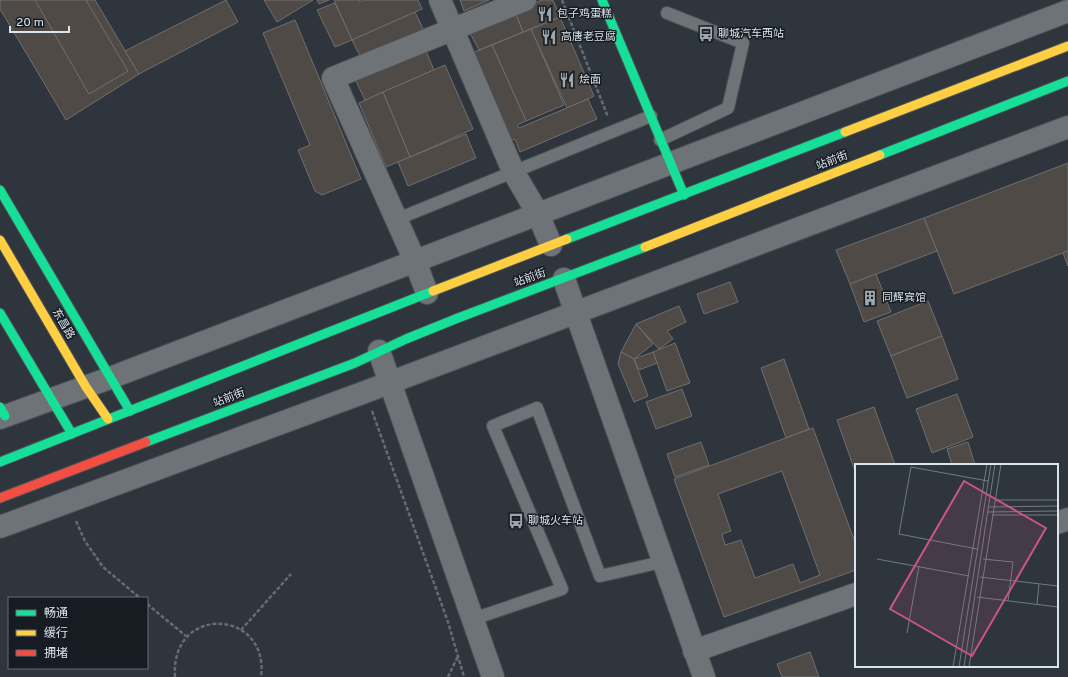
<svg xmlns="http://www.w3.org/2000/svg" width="1068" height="677" font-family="Overpass,'Noto Sans SC',sans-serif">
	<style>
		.building { fill: #504a47; stroke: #6f6f6f; fill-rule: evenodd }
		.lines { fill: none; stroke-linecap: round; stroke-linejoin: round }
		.lane-casing { stroke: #4b5157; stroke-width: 14 }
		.street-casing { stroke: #4b5157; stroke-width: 24 }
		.fast-casing { stroke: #4b5157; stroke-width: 11 }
		.slow-casing { stroke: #4b5157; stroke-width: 11 }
		.jam-casing { stroke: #4b5157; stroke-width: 11 }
		.path { stroke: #676c72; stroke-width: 2.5; stroke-dasharray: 4 2; stroke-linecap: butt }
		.lane { stroke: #6e7378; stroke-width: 12 }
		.street { stroke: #6e7378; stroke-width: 22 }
		.fast { stroke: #16e098; stroke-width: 9 }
		.slow { stroke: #ffcf43; stroke-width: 9 }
		.jam { stroke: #f24e42; stroke-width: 9 }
		.labels { text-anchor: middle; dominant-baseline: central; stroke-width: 3; stroke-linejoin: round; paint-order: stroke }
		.poi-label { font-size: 11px; fill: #dbe4ec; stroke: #161c22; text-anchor: start }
		.street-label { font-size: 11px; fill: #dbe4ec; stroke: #161c22 }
		.inset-road { fill: none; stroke: #737b82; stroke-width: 1 }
		.view { fill: #ca5586; fill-opacity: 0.15; stroke: #ca5586; stroke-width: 2 }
		.inset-edge { fill: none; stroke: #dbe4ec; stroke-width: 2 }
	</style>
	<rect width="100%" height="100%" fill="#2e353c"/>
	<!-- building -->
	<g class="building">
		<polygon points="0,0 95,0 139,74 66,120 0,9"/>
		<polygon points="35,0 86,0 128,71 89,94"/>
		<polygon points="226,0 238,22 139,74 125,51"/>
		<polygon points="264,0 313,0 277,22"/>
		<polygon points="317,0 329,0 319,4"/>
		<polygon points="334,0 359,0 360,2 362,0 418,0 422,9 352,40"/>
		<polygon points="460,0 489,0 464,11"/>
		<polygon points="542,0 553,0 560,17 523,32 515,12"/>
		<polygon points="335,3 352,40 335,47 317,10"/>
		<polygon points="415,12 424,31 362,60 352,40"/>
		<polygon points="515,12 523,32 479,50 469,31"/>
		<polygon points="560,17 594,96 567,108 531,29"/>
		<polygon points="295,20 361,179 322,195 315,191 298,150 310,145 263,33"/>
		<polygon points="531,29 564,105 526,121 492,45"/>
		<polygon points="492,45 526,121 517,125 519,128 588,99 597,119 520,152 515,139 511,141 472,53"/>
		<polygon points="425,49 434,70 365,100 355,79"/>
		<polygon points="445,65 473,129 410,157 383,92"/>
		<polygon points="383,92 410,157 386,167 359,103"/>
		<polygon points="466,134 476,158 408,186 398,162"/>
		<polygon points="1068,163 1068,251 954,294 924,218"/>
		<polygon points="924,218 937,251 850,284 836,250"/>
		<polygon points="1068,251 1068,266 1063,253"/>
		<polygon points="876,274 891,312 864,322 850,284"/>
		<polygon points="730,282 738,302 704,314 697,294"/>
		<polygon points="928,301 942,336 891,356 877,321"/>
		<polygon points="679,306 686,322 667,331 673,339 659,349 636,324"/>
		<polygon points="636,324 653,344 634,359 621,352"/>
		<polygon points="942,336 958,379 907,398 891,356"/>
		<polygon points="675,343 690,383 667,391 653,352"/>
		<polygon points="621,352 634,359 648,396 634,402 618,364"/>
		<polygon points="653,352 657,363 639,370 634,359"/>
		<polygon points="784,359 809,429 786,438 761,368"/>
		<polygon points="682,389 692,416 656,429 646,402"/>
		<polygon points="957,394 973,437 932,453 916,409"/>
		<polygon points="874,407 895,465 856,465 856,474 837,420"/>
		<path d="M813 428 856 545V570L724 617 674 479ZM782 471 820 575 800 583 793 564 755 578 741 540 725 545 722 534 731 531 718 494Z"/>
		<polygon points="701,442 709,465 675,477 667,454"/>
		<polygon points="968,442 975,465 952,465 947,449"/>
		<polygon points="810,652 819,677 782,677 777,664"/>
	</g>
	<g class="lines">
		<defs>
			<g id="lane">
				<polyline points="660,140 728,108 743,43 667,13"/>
				<polyline points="395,220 651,116"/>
				<polyline points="473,619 562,589 493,426 537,408 600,576 662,562"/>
			</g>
			<g id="street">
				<polyline points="440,0 513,171 538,214 551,245"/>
				<polyline points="564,279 704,677"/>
				<polyline points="427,293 415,261 333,78 525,0"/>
				<polyline points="379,351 493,677"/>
				<polyline points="0,418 110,378 1068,11"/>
				<polyline points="1057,523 1068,519"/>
				<polyline points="0,527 365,392 1068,127"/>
				<polyline points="694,651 856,594"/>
			</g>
			<g id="fast">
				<polyline points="602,0 684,195"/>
				<polyline points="880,155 1068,81"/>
				<polyline points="0,190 130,411"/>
				<polyline points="567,239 845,132"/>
				<polyline points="0,313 72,434"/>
				<polyline points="0,407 5,416"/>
				<polyline points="146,442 355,363 406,339 458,318 645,247"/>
				<polyline points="0,462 433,291"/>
			</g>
			<g id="slow">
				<polyline points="845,132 1068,46"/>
				<polyline points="0,240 86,387 108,419"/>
				<polyline points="645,247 880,155"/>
				<polyline points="433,291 567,239"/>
			</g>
			<polyline id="jam" points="0,498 146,442"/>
		</defs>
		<!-- lane casing -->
		<use href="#lane" class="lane-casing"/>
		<!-- street casing -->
		<use href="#street" class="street-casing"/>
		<!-- fast casing -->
		<use href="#fast" class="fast-casing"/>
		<!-- slow casing -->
		<use href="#slow" class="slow-casing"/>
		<!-- jam casing -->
		<use href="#jam" class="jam-casing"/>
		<!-- path -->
		<g class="path">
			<polyline points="562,0 608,117"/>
			<polyline points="372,411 448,622 464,677"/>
			<polyline points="76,521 85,541 103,567 140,598"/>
			<polyline points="147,604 186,636"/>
			<polyline points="241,630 291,574"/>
			<path d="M175 677C170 603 270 609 261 677"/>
			<polyline points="448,677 458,656"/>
		</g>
		<!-- lane -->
		<use href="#lane" class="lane"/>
		<!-- street -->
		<use href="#street" class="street"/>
		<!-- fast -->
		<use href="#fast" class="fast"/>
		<!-- slow -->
		<use href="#slow" class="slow"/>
		<!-- jam -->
		<use href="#jam" class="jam"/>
	</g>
	<!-- icons -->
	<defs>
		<symbol id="restaurant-bare" viewBox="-9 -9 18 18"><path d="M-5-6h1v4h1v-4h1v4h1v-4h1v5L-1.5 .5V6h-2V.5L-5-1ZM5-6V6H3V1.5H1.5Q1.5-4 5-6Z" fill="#9ea7ae" stroke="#161c22" stroke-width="2.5" paint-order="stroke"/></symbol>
		<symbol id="bus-bare" viewBox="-9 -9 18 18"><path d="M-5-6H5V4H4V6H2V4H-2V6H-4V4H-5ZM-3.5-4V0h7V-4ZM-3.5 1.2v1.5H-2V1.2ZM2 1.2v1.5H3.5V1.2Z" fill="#9ea7ae" stroke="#161c22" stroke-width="2.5" paint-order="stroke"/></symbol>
		<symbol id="building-bare" viewBox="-9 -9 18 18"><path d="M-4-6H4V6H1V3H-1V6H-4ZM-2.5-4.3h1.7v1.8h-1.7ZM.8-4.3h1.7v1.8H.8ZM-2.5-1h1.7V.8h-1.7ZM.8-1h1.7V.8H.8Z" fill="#9ea7ae" stroke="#161c22" stroke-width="2.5" paint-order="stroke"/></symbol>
	</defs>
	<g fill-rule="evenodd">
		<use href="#restaurant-bare" x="534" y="3" width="22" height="22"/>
		<use href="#bus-bare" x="695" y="23" width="22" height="22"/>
		<use href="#restaurant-bare" x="538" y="26" width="22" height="22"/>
		<use href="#restaurant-bare" x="556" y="69" width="22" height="22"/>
		<use href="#building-bare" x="859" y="287" width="22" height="22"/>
		<use href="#bus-bare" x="505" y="510" width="22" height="22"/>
	</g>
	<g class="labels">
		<!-- poi labels -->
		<g class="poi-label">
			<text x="557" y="14">包子鸡蛋糕</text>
			<text x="718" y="34">聊城汽车西站</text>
			<text x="561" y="37">高唐老豆腐</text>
			<text x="579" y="80">烩面</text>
			<text x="882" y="298">同辉宾馆</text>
			<text x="528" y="521">聊城火车站</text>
		</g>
		<!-- street labels -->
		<g class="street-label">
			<text transform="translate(832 161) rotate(-21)">站前街</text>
			<text transform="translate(530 278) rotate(-20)">站前街</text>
			<text transform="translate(63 324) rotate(60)">东昌路</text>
			<text transform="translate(229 398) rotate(-21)">站前街</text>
		</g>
	</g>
	<!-- overview -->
	<g transform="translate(855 464)">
		<rect width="203" height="203" fill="#2e353c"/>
		<path class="inset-road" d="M140 36H203M134 43 203 42M133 48 203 47M137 51H203M122 85 44 70 56 3 133 17M22 95 114 112M128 95 158 98 153 137M125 113 203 122M122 133 203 143M182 140 184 120M52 169 64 102M98 203 132 0M104 203 136 0M109 203 140 0M114 203 146 0"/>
		<path class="view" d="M109 17 191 64 117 192 35 145Z"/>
		<rect width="203" height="203" class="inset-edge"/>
	</g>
	<!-- legend -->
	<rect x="8" y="597" width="140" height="72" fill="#161c22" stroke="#656c73"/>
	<rect x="16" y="610" width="20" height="6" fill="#16e098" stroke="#656c73"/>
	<text x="44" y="617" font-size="12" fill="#dbe4ec">畅通</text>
	<rect x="16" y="630" width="20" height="6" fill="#ffcf43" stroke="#656c73"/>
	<text x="44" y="637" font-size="12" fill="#dbe4ec">缓行</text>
	<rect x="16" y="650" width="20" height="6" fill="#f24e42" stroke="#656c73"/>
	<text x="44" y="657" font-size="12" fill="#dbe4ec">拥堵</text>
	<!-- scale -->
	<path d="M10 26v6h59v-6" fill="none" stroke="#dbe4ec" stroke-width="2"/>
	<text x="16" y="26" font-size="12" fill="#dbe4ec" stroke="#161c22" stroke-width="3" paint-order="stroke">20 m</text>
</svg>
